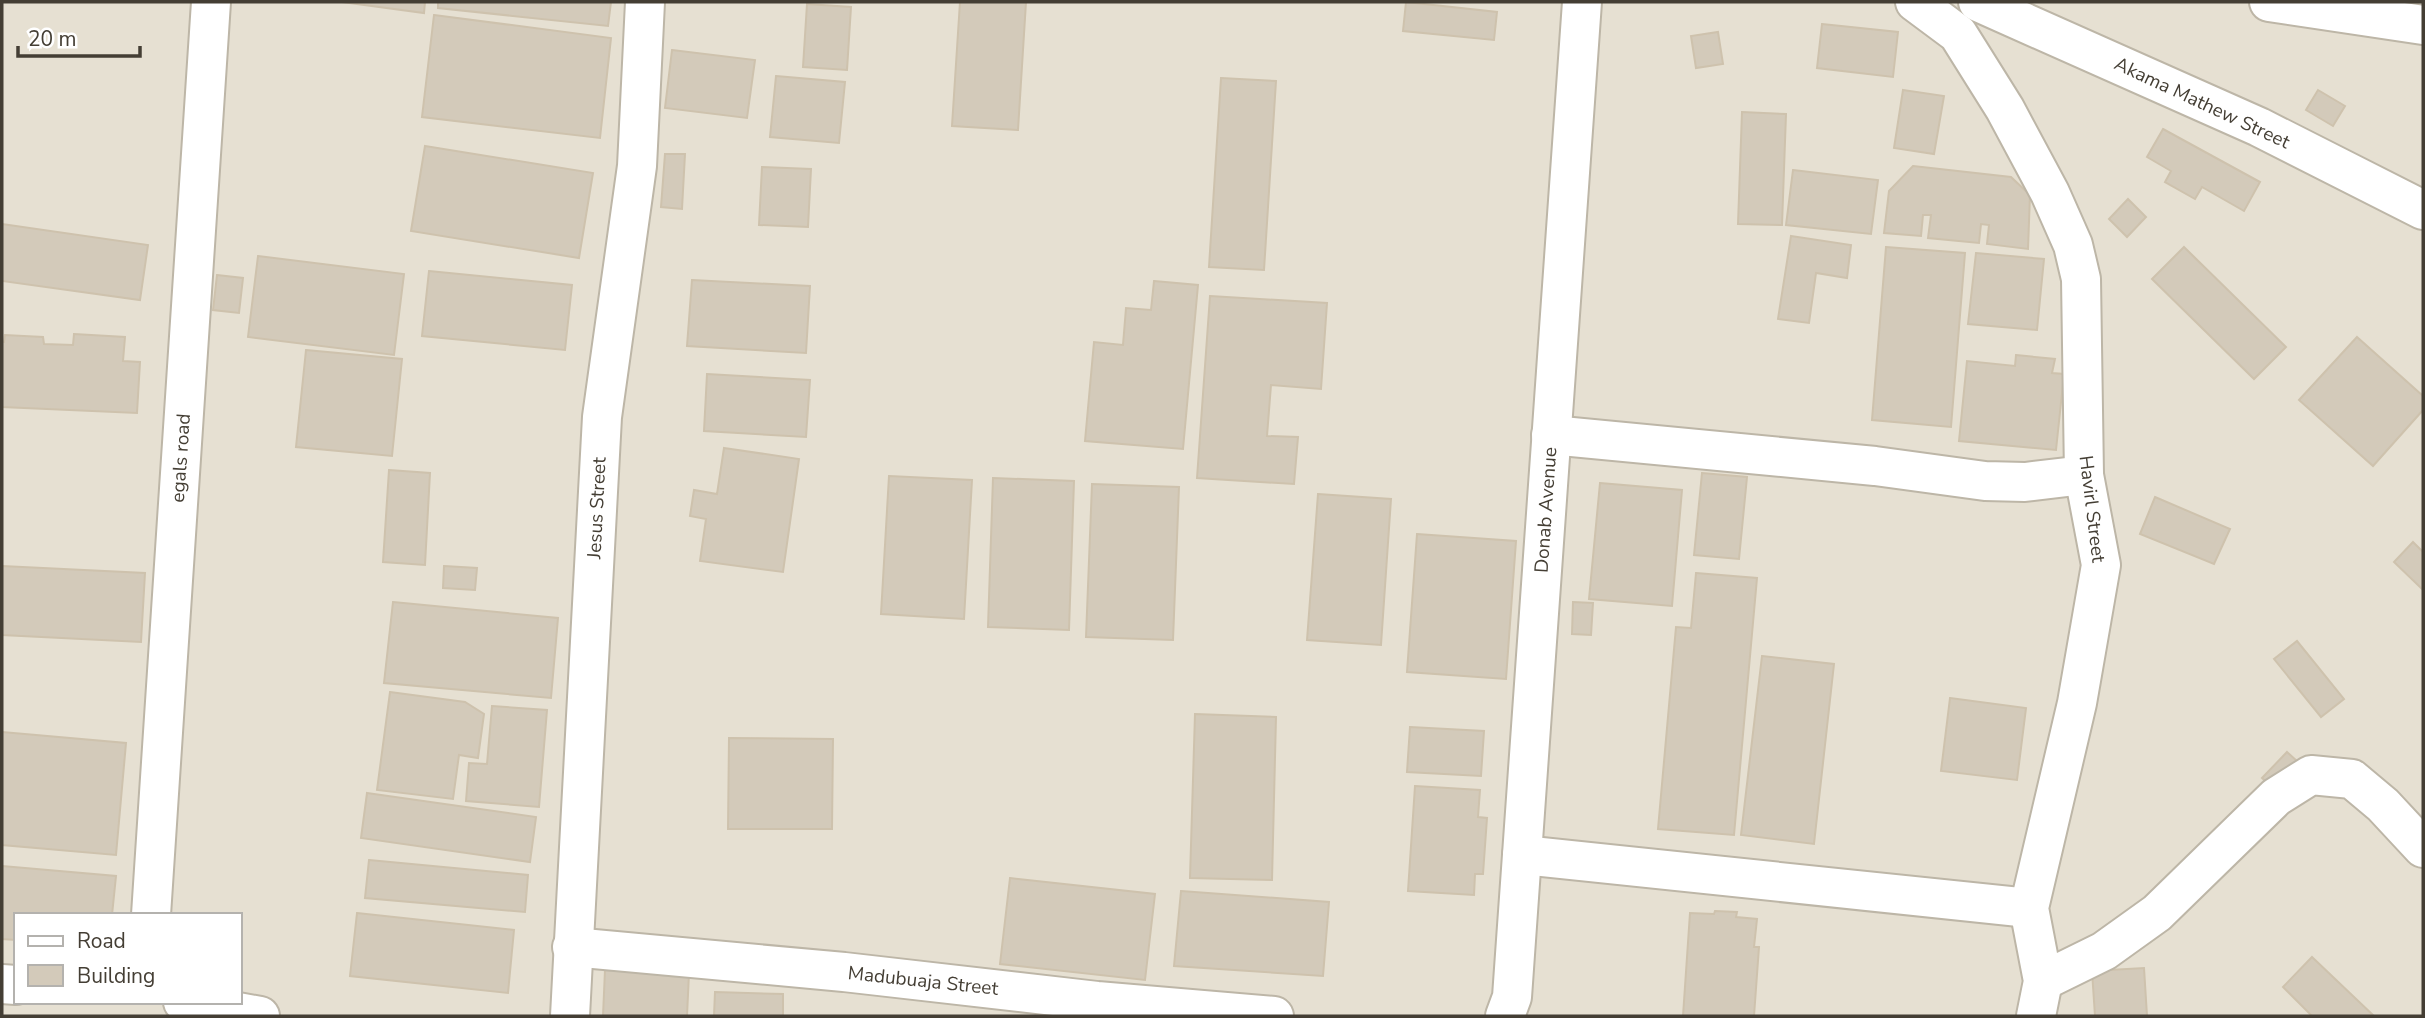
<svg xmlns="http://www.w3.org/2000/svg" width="2425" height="1018" font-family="'Nunito Sans',sans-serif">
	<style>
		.residential { fill: #e6e0d2; fill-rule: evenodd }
		.building { fill: #d3caba; stroke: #cec2ad; stroke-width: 2 }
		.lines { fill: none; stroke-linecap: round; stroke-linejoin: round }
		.minor-casing { stroke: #bdb6a7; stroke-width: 42 }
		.minor { stroke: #fff; stroke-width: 38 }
		.labels { text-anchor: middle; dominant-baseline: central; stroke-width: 6; stroke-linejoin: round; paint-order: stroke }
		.street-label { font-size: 19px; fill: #443e34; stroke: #fff }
	</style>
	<rect width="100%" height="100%" fill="#f2eee4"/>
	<!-- residential -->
	<path class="residential" d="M2 2H2423V1016H2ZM16 915H240V1002H16Z"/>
	<!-- building -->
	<g class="building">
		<polygon points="342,2 425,2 424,13"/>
		<polygon points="438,2 611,2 608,26 438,8"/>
		<polygon points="960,2 1026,2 1018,130 952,126"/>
		<polygon points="1406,2 1497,12 1494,40 1403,31"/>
		<polygon points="807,4 851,7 847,70 803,67"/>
		<polygon points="434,15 611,38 600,138 422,117"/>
		<polygon points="1822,24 1898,32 1893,77 1817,68"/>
		<polygon points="1718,32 1723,64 1696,68 1691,36"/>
		<polygon points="672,50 755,60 747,118 665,108"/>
		<polygon points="776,76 845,82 839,143 770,137"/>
		<polygon points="1221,78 1276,81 1264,270 1209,267"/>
		<polygon points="1903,90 1944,96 1934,154 1894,148"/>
		<polygon points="2318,90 2345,106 2333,126 2306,110"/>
		<polygon points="1742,112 1786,114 1782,225 1738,224"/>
		<polygon points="2163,129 2260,182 2244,211 2202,187 2195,199 2165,182 2171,171 2147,157"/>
		<polygon points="425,146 593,173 579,258 411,231"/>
		<polygon points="665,154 685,154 682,209 661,207"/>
		<polygon points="1913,166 2011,177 2030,195 2028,249 1987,244 1989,225 1981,224 1979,243 1928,238 1931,215 1923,215 1921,236 1884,233 1889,191"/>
		<polygon points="762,167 811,169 808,227 759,225"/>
		<polygon points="1793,170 1878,180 1871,234 1786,225"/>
		<polygon points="2128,199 2146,217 2127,237 2109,219"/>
		<polygon points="2,224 148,245 140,300 2,281"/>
		<polygon points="1791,236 1851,245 1847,278 1816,273 1809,323 1778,319"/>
		<polygon points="1886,247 1965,253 1951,427 1872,420"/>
		<polygon points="2184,247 2286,347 2254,379 2152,279"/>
		<polygon points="1976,253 2044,259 2037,330 1968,324"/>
		<polygon points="258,256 404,274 394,355 248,337"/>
		<polygon points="429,271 572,285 565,350 422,336"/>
		<polygon points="217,275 243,278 239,313 213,310"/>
		<polygon points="692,280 810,286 806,353 687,346"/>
		<polygon points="1154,281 1198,285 1183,449 1085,441 1094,342 1123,345 1126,308 1151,310"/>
		<polygon points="1210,296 1327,303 1321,389 1271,385 1267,436 1298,437 1294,484 1197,478"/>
		<polygon points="74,334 125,337 123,361 140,362 137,413 2,407 2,342 4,342 5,335 43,337 44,344 73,345"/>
		<polygon points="2357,337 2423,396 2423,410 2373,466 2299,400"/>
		<polygon points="306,350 402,359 392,456 296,447"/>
		<polygon points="2016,355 2055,359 2052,373 2064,374 2056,450 1959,441 1967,361 2015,366"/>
		<polygon points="707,374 810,380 806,437 704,431"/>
		<polygon points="724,448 799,459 783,572 700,561 706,519 690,516 694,490 717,494"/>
		<polygon points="389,470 430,473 425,565 383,562"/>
		<polygon points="1702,473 1747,477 1739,559 1694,555"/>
		<polygon points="889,476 972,480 964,619 881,614"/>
		<polygon points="993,478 1074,481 1069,630 988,627"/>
		<polygon points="1600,483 1682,490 1672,606 1589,599"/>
		<polygon points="1092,484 1179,487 1173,640 1086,637"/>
		<polygon points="1318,494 1391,499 1381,645 1307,640"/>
		<polygon points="2155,497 2230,529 2214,564 2140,534"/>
		<polygon points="1417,534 1516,541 1506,679 1407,672"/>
		<polygon points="2413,542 2423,552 2423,590 2394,562"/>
		<polygon points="2,566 145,573 141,642 2,635"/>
		<polygon points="444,566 477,568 475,590 443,588"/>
		<polygon points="1696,573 1757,578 1734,835 1658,829 1676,627 1691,628"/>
		<polygon points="393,602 558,618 551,698 384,683"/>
		<polygon points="1573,602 1593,603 1591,635 1572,634"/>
		<polygon points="2297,641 2344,699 2321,717 2274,659"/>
		<polygon points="1762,656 1834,664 1814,844 1741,835"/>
		<polygon points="390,692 465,702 484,714 478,758 459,755 453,799 377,790"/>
		<polygon points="1950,698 2026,708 2017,780 1941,771"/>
		<polygon points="492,706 547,710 539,807 466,801 469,763 487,764"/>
		<polygon points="1195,714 1276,717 1272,880 1190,878"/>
		<polygon points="1410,727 1484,731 1481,776 1407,772"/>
		<polygon points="2,732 126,743 116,855 2,845"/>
		<polygon points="729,738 833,739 832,829 728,829"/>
		<polygon points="2287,752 2297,761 2273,788 2262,778"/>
		<polygon points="1415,786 1480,790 1478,817 1487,818 1483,874 1475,874 1474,895 1408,891"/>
		<polygon points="367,793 536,817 530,862 361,838"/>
		<polygon points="369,860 528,875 525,912 365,898"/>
		<polygon points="2,866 116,876 112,915 16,915 16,940 2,939"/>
		<polygon points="1010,878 1155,894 1145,980 1000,964"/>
		<polygon points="1181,891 1329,902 1323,976 1174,966"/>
		<polygon points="1715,911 1737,912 1736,917 1757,919 1754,947 1759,947 1754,1016 1683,1016 1690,913 1714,914"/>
		<polygon points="357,913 514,930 508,993 350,976"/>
		<polygon points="2312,957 2374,1016 2312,1016 2283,987"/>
		<polygon points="2144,968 2147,1016 2095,1016 2092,971"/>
		<polygon points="605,970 689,973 687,1016 603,1016"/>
		<polygon points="715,992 783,994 783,1016 714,1016"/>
	</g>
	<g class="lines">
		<defs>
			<g id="minor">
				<polyline points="1915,2 1958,34 2005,109 2050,193 2073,245 2081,279 2084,475 2101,565 2077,703 2029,908 2043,981 2036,1016"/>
				<polyline points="1978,2 2259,127 2423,210"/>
				<polyline points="2269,2 2423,25"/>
				<polyline points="1551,435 1875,466 1985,481 2025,482 2084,475"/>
				<polyline points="1522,855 2029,908"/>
				<polyline points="151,915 211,2"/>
				<polyline points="572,947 844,972 1097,1001 1274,1016"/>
				<polyline points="2043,981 2104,951 2157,913 2276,797 2311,775 2352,779 2383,805 2423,848"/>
				<polyline points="2,984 16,985"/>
				<polyline points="183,1002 260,1016"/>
				<polyline points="570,1016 602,417 637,166 645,2"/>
				<polyline points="1505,1016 1512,997 1582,2"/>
			</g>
		</defs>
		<!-- minor casing -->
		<use href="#minor" class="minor-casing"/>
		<!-- minor -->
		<use href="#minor" class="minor"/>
	</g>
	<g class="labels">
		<!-- street labels -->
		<g class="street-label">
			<text transform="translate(2202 103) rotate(25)">Akama Mathew Street</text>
			<text transform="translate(181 458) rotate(-86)">egals road</text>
			<text transform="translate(597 508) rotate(-87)">Jesus Street</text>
			<text transform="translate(2092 509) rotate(83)">Havirl Street</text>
			<text transform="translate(1546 510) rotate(-86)">Donab Avenue</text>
			<text transform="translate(923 981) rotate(6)">Madubuaja Street</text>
		</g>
	</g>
	<!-- border -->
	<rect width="2425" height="1018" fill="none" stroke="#443e34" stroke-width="7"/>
	<!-- legend -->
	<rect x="14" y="913" width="228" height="91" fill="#ffffff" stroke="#b4b2ae" stroke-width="2"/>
	<rect x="28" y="936" width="35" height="10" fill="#ffffff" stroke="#b4b2ae" stroke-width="2"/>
	<text x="77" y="948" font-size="21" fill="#443e34">Road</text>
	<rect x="28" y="965" width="35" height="21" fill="#d3caba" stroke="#b4b2ae" stroke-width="2"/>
	<text x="77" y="983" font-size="21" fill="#443e34">Building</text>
	<!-- scale -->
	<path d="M18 46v10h122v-10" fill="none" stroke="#443e34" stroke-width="3.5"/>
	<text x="28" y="46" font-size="21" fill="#443e34" stroke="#ffffff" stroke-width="5" paint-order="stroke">20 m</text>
</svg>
